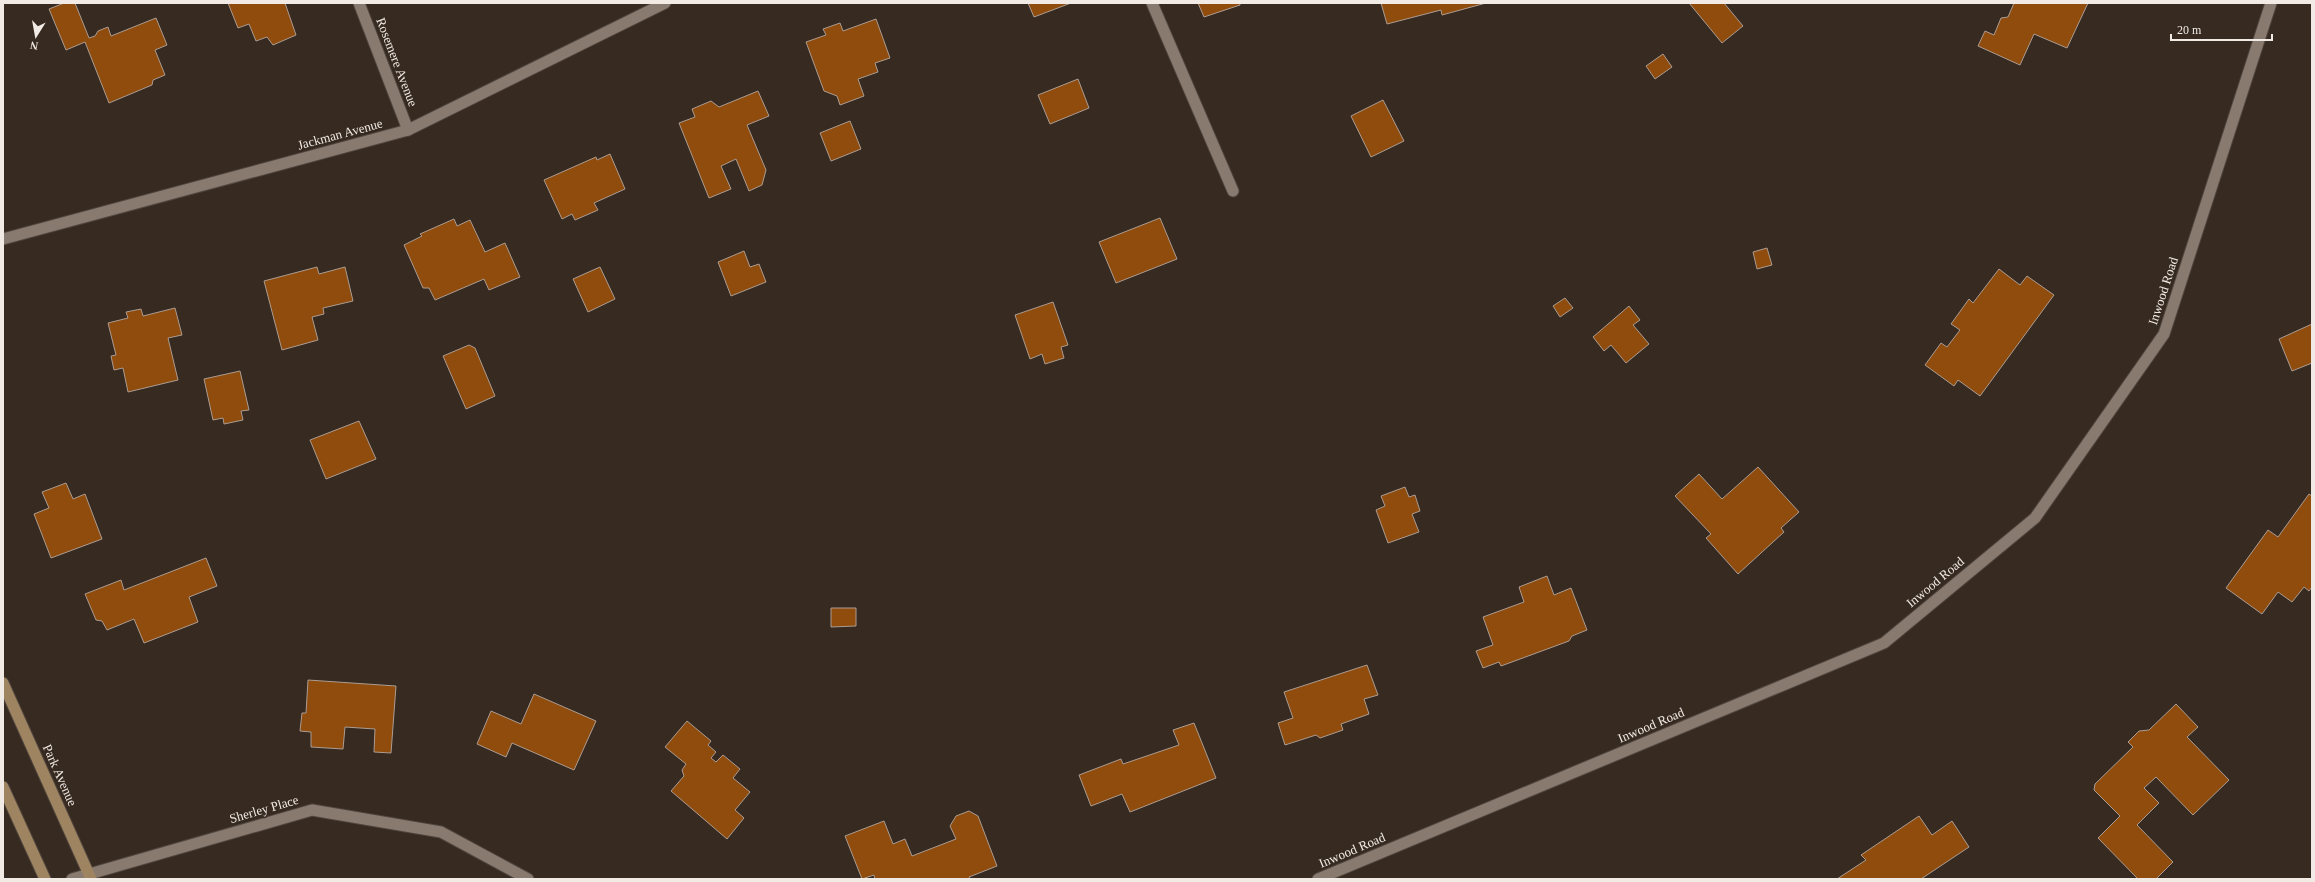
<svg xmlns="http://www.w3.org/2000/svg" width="2315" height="882" font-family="Georgia,serif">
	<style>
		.building { fill: #8f4c0c; stroke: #ac9c92 }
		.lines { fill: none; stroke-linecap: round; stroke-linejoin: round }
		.service-casing { stroke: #50463e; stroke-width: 13 }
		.minor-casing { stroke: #50463e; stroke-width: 13 }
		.tertiary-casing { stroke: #50463e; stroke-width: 13 }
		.secondary-casing { stroke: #50463e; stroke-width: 13 }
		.service { stroke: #897a70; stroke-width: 11 }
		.minor { stroke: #897a70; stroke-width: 11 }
		.tertiary { stroke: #897a70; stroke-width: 11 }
		.secondary { stroke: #9f8461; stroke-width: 11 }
		.labels { text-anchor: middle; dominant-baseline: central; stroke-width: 3.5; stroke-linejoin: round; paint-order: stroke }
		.street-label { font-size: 13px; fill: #f2eae4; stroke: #362a21 }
	</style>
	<rect width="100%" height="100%" fill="#362a21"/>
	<!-- building -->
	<g class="building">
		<polygon points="64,3 75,3 89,38 95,36 98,31 108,27 111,36 156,18 167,45 155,50 165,75 153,80 152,85 109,103 85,42 66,50 49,9"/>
		<polygon points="228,3 285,3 296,35 273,45 267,37 256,41 249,24 238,28"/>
		<polygon points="1028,3 1071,3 1034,17"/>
		<polygon points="1198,3 1240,3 1240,5 1204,17"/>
		<polygon points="1381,3 1486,3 1442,15 1441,10 1387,24"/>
		<polygon points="1689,3 1724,3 1743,26 1722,43"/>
		<polygon points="2014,3 2088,3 2067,48 2034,34 2020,65 1978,46 1985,31 1994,35 2001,18 2008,17"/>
		<polygon points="876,19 890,58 875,63 878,72 858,79 864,96 840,105 837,96 824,91 806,42 826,35 823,29 840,23 843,31"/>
		<polygon points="1663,54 1672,67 1655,79 1646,66"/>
		<polygon points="1078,79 1089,108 1050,124 1038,95"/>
		<polygon points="758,91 769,116 747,125 766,170 762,185 749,191 736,159 721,166 731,189 709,198 679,123 695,117 692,109 711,101 719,107"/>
		<polygon points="1383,100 1404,141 1371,157 1351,116"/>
		<polygon points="850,121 861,149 831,161 820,133"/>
		<polygon points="610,154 625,189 594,203 598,210 575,220 572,214 562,219 544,180 596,157 597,160"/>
		<polygon points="1160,218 1177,259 1116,283 1099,242"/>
		<polygon points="454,219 457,226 470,220 485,252 505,243 520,277 489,290 484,279 435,300 429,288 423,288 404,245 422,236 420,234"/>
		<polygon points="1767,248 1772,265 1757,269 1753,252"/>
		<polygon points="744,251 750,267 759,264 766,282 731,296 718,262"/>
		<polygon points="317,267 319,274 345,267 353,301 323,308 324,314 312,317 318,340 282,350 264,281"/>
		<polygon points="600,267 615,299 588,312 573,279"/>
		<polygon points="1999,269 2020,285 2027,276 2054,295 1980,396 1958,380 1954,386 1925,365 1941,343 1947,347 1960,330 1951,324 1969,299 1973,303"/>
		<polygon points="1565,298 1573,308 1560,317 1553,306"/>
		<polygon points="1053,302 1068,345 1061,347 1064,358 1045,364 1042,354 1030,359 1015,315"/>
		<polygon points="1629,306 1640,320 1633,325 1649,344 1626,363 1611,345 1604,351 1593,337"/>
		<polygon points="175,308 182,335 168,338 178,380 128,392 123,368 114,370 111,356 116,355 108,323 128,318 126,312 141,309 143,316"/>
		<polygon points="2312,324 2312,363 2292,371 2279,339"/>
		<polygon points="469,345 475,348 495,396 466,409 443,356"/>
		<polygon points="240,371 249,410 241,411 243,420 224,424 223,418 213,420 204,379"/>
		<polygon points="359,421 376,459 326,479 310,440"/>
		<polygon points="1758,467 1799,512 1781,528 1784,532 1738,574 1706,538 1711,534 1675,496 1699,474 1722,499"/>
		<polygon points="66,483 73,499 85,494 102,539 51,558 34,514 49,508 42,492"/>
		<polygon points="1405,487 1409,497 1415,495 1420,511 1412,514 1419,532 1388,543 1376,510 1385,506 1381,496"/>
		<polygon points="2309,494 2312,496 2312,587 2309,591 2304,587 2292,602 2278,592 2262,614 2226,588 2268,530 2278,537"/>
		<polygon points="206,558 217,586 189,597 198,622 144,643 134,619 107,630 102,621 96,620 85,594 121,580 124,590"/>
		<polygon points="1547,576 1554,595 1571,588 1587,630 1572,636 1569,641 1501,666 1499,662 1483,668 1476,651 1493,645 1483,617 1524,602 1519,587"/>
		<polygon points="831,608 856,608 856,626 831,627"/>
		<polygon points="1367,665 1378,695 1364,699 1369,714 1341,724 1343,730 1320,738 1316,735 1285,745 1278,723 1293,718 1284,692"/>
		<polygon points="308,680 396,686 391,753 374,752 375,729 345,727 343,749 311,747 311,732 300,731 302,713 306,713"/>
		<polygon points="534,694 596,721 574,770 512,743 506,757 477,744 491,711 521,724"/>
		<polygon points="2176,704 2198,727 2187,737 2229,780 2193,815 2156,777 2144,788 2159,803 2137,825 2173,862 2156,879 2138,879 2098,838 2120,816 2094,790 2095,784 2133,747 2128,742 2139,731 2149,730"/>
		<polygon points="687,721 711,741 708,745 716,752 711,758 716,762 723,755 740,769 733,778 750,792 735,810 744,818 727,839 671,791 684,776 682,770 686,764 665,747"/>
		<polygon points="1194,723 1216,778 1130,812 1122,794 1091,806 1079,775 1121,759 1123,764 1179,745 1173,730"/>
		<polygon points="969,811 978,816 997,866 969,877 970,879 875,879 874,875 862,879 845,836 884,821 893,844 905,839 912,856 956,839 950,826 956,816"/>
		<polygon points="1919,816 1932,835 1952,821 1969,847 1921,879 1837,879 1866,860 1861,855"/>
	</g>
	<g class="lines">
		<defs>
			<polyline id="service" points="1152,3 1233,191"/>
			<g id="minor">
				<polyline points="359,3 408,130"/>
				<polyline points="72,879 312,810 441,832 528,879"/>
				<polyline points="1318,879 1884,643 2035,518 2164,334 2271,3"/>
			</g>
			<polyline id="tertiary" points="3,239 408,130 665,3"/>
			<g id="secondary">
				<polyline points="3,683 91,879"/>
				<polyline points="3,787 45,879"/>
			</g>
		</defs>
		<!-- service casing -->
		<use href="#service" class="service-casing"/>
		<!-- minor casing -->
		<use href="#minor" class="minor-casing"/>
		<!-- tertiary casing -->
		<use href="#tertiary" class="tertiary-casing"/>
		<!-- secondary casing -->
		<use href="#secondary" class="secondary-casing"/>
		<!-- service -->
		<use href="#service" class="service"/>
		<!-- minor -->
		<use href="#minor" class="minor"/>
		<!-- tertiary -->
		<use href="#tertiary" class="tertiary"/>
		<!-- secondary -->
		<use href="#secondary" class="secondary"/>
	</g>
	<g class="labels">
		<!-- street labels -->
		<g class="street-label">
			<text transform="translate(397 62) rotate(69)">Rosemere Avenue</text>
			<text transform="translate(340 134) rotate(-15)">Jackman Avenue</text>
			<text transform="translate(2163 291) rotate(-72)">Inwood Road</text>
			<text transform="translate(1935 582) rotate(-40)">Inwood Road</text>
			<text transform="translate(1651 725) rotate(-23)">Inwood Road</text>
			<text transform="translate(60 775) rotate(66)">Park Avenue</text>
			<text transform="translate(264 809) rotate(-16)">Sherley Place</text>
			<text transform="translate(1352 850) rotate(-23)">Inwood Road</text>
		</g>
	</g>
	<!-- border -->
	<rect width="2315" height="882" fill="none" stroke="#f2eae4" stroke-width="8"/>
	<!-- north arrow -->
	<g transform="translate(36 36) rotate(191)" stroke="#362a21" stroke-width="3" paint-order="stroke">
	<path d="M0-3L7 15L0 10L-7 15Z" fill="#f2eae4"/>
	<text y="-6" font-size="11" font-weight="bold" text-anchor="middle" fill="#f2eae4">N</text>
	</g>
	<!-- scale -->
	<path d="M2171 34v6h101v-6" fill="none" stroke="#f2eae4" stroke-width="2"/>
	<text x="2177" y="34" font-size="12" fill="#f2eae4" stroke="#362a21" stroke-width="3" paint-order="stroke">20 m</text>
</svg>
